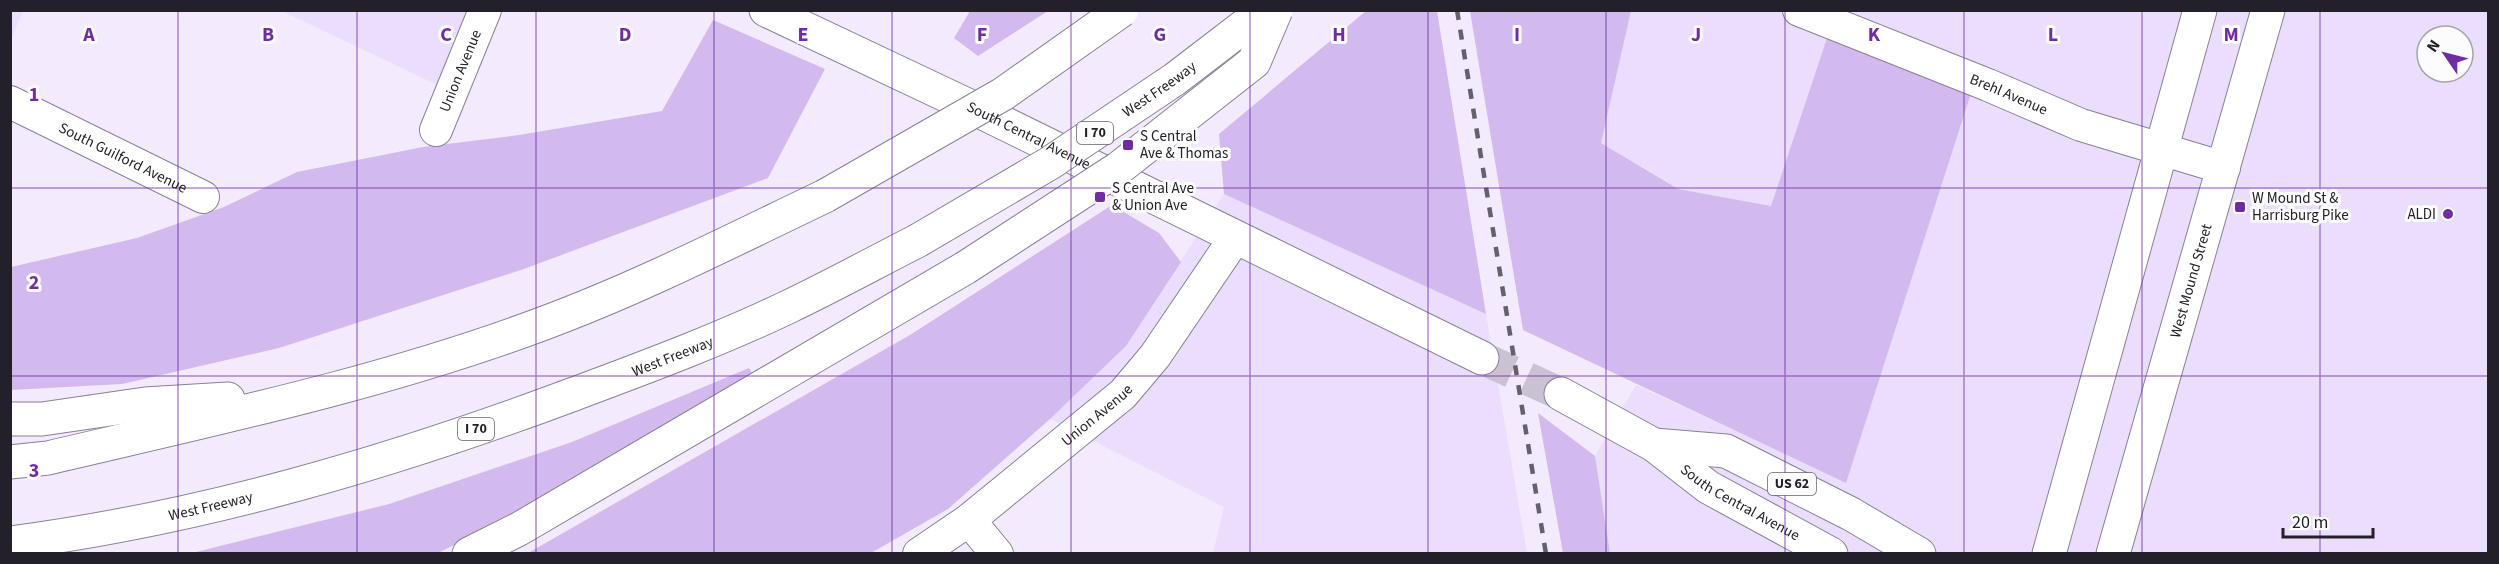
<svg xmlns="http://www.w3.org/2000/svg" width="2499" height="564" font-family="'Source Sans 3',sans-serif">
	<style>
		.built { fill: #ebddfc; fill-rule: evenodd }
		.green { fill: #d2b9ee }
		.lines { fill: none; stroke-linecap: round; stroke-linejoin: round }
		.major-tunnel { stroke: #cac2d3; stroke-width: 33; stroke-dasharray: 33 16; stroke-linecap: butt }
		.minor-casing { stroke: #8a8096; stroke-width: 34 }
		.major-casing { stroke: #8a8096; stroke-width: 35 }
		.highway-casing { stroke: #8a8096; stroke-width: 35 }
		.minor { stroke: #fff; stroke-width: 32 }
		.major { stroke: #fff; stroke-width: 33 }
		.highway { stroke: #fff; stroke-width: 33 }
		.rail { stroke: #65606c; stroke-width: 4.5; stroke-dasharray: 10 10; stroke-linecap: butt }
		.highway-bridge-casing { stroke: #8a8096; stroke-width: 35; stroke-linecap: butt }
		.highway-bridge { stroke: #fff; stroke-width: 33 }
		.grid { fill: none; stroke: #702da2; stroke-width: 1.5; stroke-opacity: 0.55 }
		.poi-dot { fill: #702da2; stroke: #fcfcfc; stroke-width: 2 }
		.labels { text-anchor: middle; dominant-baseline: central; stroke-width: 6; stroke-linejoin: round; paint-order: stroke }
		.shield { fill: #fcfcfc; stroke: #656268; stroke-width: 1.5 }
		.shield-label { font-size: 14px; font-weight: bold; fill: #242029 }
		.street-label { font-size: 15px; fill: #242029; stroke: #fcfcfc }
		.poi-label { font-size: 15px; fill: #242029; stroke: #fcfcfc; text-anchor: start }
		.grid-label { font-size: 20px; text-anchor: middle; font-weight: bold; fill: #702da2; stroke: #fcfcfc; stroke-width: 6; stroke-linejoin: round; paint-order: stroke }
	</style>
	<rect width="100%" height="100%" fill="#f3eafe"/>
	<!-- built -->
	<g class="built">
		<polygon points="11,10 23,11 11,40 10,11"/>
		<polygon points="282,11 485,11 452,92"/>
		<path d="M1631 11H2488V553H1610L1595 456 1636 385 1846 482 1829 35 1772 206 1678 189 1601 143ZM2427 36H2463V72H2427Z"/>
		<polygon points="1224,194 1486,314 1527,553 1213,553 1224,507 1050,419 1126,346"/>
	</g>
	<!-- green -->
	<g class="green">
		<polygon points="970,11 970,10 1048,11 978,56 954,38"/>
		<polygon points="1366,11 1437,11 1486,314 1224,194 1219,134"/>
		<polygon points="1470,11 1631,11 1601,143 1678,189 1771,206 1828,35 1972,90 1846,483 1523,330"/>
		<polygon points="713,20 825,69 768,178 524,269 279,348 122,384 11,390 11,267 137,238 224,207 297,172 423,147 519,135 662,111"/>
		<polygon points="1112,205 1159,233 1181,262 1126,346 1050,419 948,509 871,553 528,553 910,335"/>
		<polygon points="749,368 755,378 549,498 438,553 188,554 389,504 572,442"/>
		<polygon points="1538,413 1595,456 1610,553 1563,553"/>
	</g>
	<g class="lines">
		<!-- major-tunnel -->
		<polyline class="major-tunnel" points="1482,358 1561,394"/>
		<defs>
			<g id="minor">
				<path id="s1" d="M1799 10 1988 85 2081 125 2224 168"/>
				<path id="s2" d="M10 102 203 197"/>
				<path id="s3" d="M436 130 485 10"/>
				<polyline points="969,520 997,554"/>
				<path id="s4" d="M919 554 969 520 1123 394 1155 356 1235 238"/>
			</g>
			<g id="major">
				<path id="s5" d="M766 10 967 105 1482 358"/>
				<path id="s6" d="M1561 394 1654 445 1708 487 1831 554"/>
				<polyline points="1654,445 1726,451 1851,514 1919,554"/>
				<polyline points="2049,554 2200,10"/>
				<path id="s7" d="M2113 554 2268 10"/>
			</g>
			<g id="highway">
				<polyline points="10,419 42,419 145,404 228,399"/>
				<path d="M10 462 48 458C213 419 380 384 539 325 637 289 731 241 825 196"/>
				<path id="s8" d="M10 543C203 518 392 462 574 394 646 367 719 340 788 307 832 286 874 263 917 241"/>
				<polyline points="469,554 519,529 965,268"/>
			</g>
		</defs>
		<!-- minor casing -->
		<use href="#minor" class="minor-casing"/>
		<!-- major casing -->
		<use href="#major" class="major-casing"/>
		<!-- highway casing -->
		<use href="#highway" class="highway-casing"/>
		<!-- minor -->
		<use href="#minor" class="minor"/>
		<!-- major -->
		<use href="#major" class="major"/>
		<!-- highway -->
		<use href="#highway" class="highway"/>
		<!-- rail -->
		<polyline class="rail" points="1457,10 1546,554"/>
		<defs>
			<g id="highway-bridge">
				<polyline points="825,196 1003,94 1122,10"/>
				<path id="s9" d="M917 241 1050 163 1175 79 1265 10"/>
				<polyline points="965,268 1119,168 1254,62 1276,10"/>
			</g>
		</defs>
		<!-- highway-bridge casing -->
		<use href="#highway-bridge" class="highway-bridge-casing"/>
		<!-- highway-bridge -->
		<use href="#highway-bridge" class="highway-bridge"/>
	</g>
	<!-- grid -->
	<path class="grid" d="M178 10V554M357 10V554M536 10V554M714 10V554M892 10V554M1071 10V554M1250 10V554M1428 10V554M1606 10V554M1785 10V554M1964 10V554M2142 10V554M2320 10V554M10 188H2488M10 376H2488"/>
	<!-- markers -->
	<g class="poi-dot">
		<rect x="1122" y="139" width="12" height="12" rx="3"/>
		<rect x="1094" y="191" width="12" height="12" rx="3"/>
		<rect x="2234" y="201" width="12" height="12" rx="3"/>
		<circle cx="2448" cy="214" r="6"/>
	</g>
	<g class="labels">
		<!-- shield labels -->
		<g class="shield">
			<rect x="1077" y="122" width="36" height="22" rx="4.5"/>
			<rect x="458" y="418" width="36" height="22" rx="4.5"/>
			<rect x="1768" y="473" width="48" height="22" rx="4.5"/>
		</g>
		<g class="shield-label">
			<text x="1095" y="133">I 70</text>
			<text x="476" y="429">I 70</text>
			<text x="1792" y="484">US 62</text>
		</g>
		<!-- street labels -->
		<g class="street-label">
			<text stroke="none"><textPath href="#s3" startOffset="64">Union Avenue</textPath></text>
			<text stroke="none"><textPath href="#s9" startOffset="286">West Freeway</textPath></text>
			<text stroke="none"><textPath href="#s1" startOffset="226">Brehl Avenue</textPath></text>
			<text stroke="none"><textPath href="#s5" startOffset="291">South Central Avenue</textPath></text>
			<text stroke="none"><textPath href="#s2" startOffset="126">South Guilford Avenue</textPath></text>
			<text stroke="none"><textPath href="#s7" startOffset="284">West Mound Street</textPath></text>
			<text stroke="none"><textPath href="#s8" startOffset="690">West Freeway</textPath></text>
			<text stroke="none"><textPath href="#s4" startOffset="226">Union Avenue</textPath></text>
			<text stroke="none"><textPath href="#s6" startOffset="210">South Central Avenue</textPath></text>
			<text stroke="none"><textPath href="#s8" startOffset="204">West Freeway</textPath></text>
		</g>
		<!-- poi labels -->
		<g class="poi-label">
			<text x="1140" y="136">S Central<tspan x="1140" dy="17">Ave &amp; Thomas</tspan></text>
			<text x="1112" y="188">S Central Ave<tspan x="1112" dy="17">&amp; Union Ave</tspan></text>
			<text x="2252" y="198">W Mound St &amp;<tspan x="2252" dy="17">Harrisburg Pike</tspan></text>
			<text x="2436" y="214" text-anchor="end">ALDI</text>
		</g>
	</g>
	<g class="grid-label">
		<text x="89" y="41">A</text>
		<text x="268" y="41">B</text>
		<text x="446" y="41">C</text>
		<text x="625" y="41">D</text>
		<text x="803" y="41">E</text>
		<text x="982" y="41">F</text>
		<text x="1160" y="41">G</text>
		<text x="1339" y="41">H</text>
		<text x="1517" y="41">I</text>
		<text x="1696" y="41">J</text>
		<text x="1874" y="41">K</text>
		<text x="2053" y="41">L</text>
		<text x="2231" y="41">M</text>
		<text x="34" y="101">1</text>
		<text x="34" y="289">2</text>
		<text x="34" y="477">3</text>
	</g>
	<!-- border -->
	<rect width="2499" height="564" fill="none" stroke="#242029" stroke-width="24"/>
	<!-- north arrow -->
	<g transform="translate(2445 54) rotate(305)"><circle r="28" fill="#fcfcfc" stroke="#a6a4a8" stroke-width="1.5"/>
	<path d="M0-4.5L10 22L0 15L-10 22Z" fill="#702da2"/>
	<text y="-9" font-size="16" font-weight="bold" text-anchor="middle" fill="#242029">N</text>
	</g>
	<!-- scale -->
	<path d="M2283 528v9h90v-9" fill="none" stroke="#242029" stroke-width="3"/>
	<text x="2292" y="528" font-size="18" fill="#242029" stroke="#fcfcfc" stroke-width="4.5" paint-order="stroke">20 m</text>
</svg>
